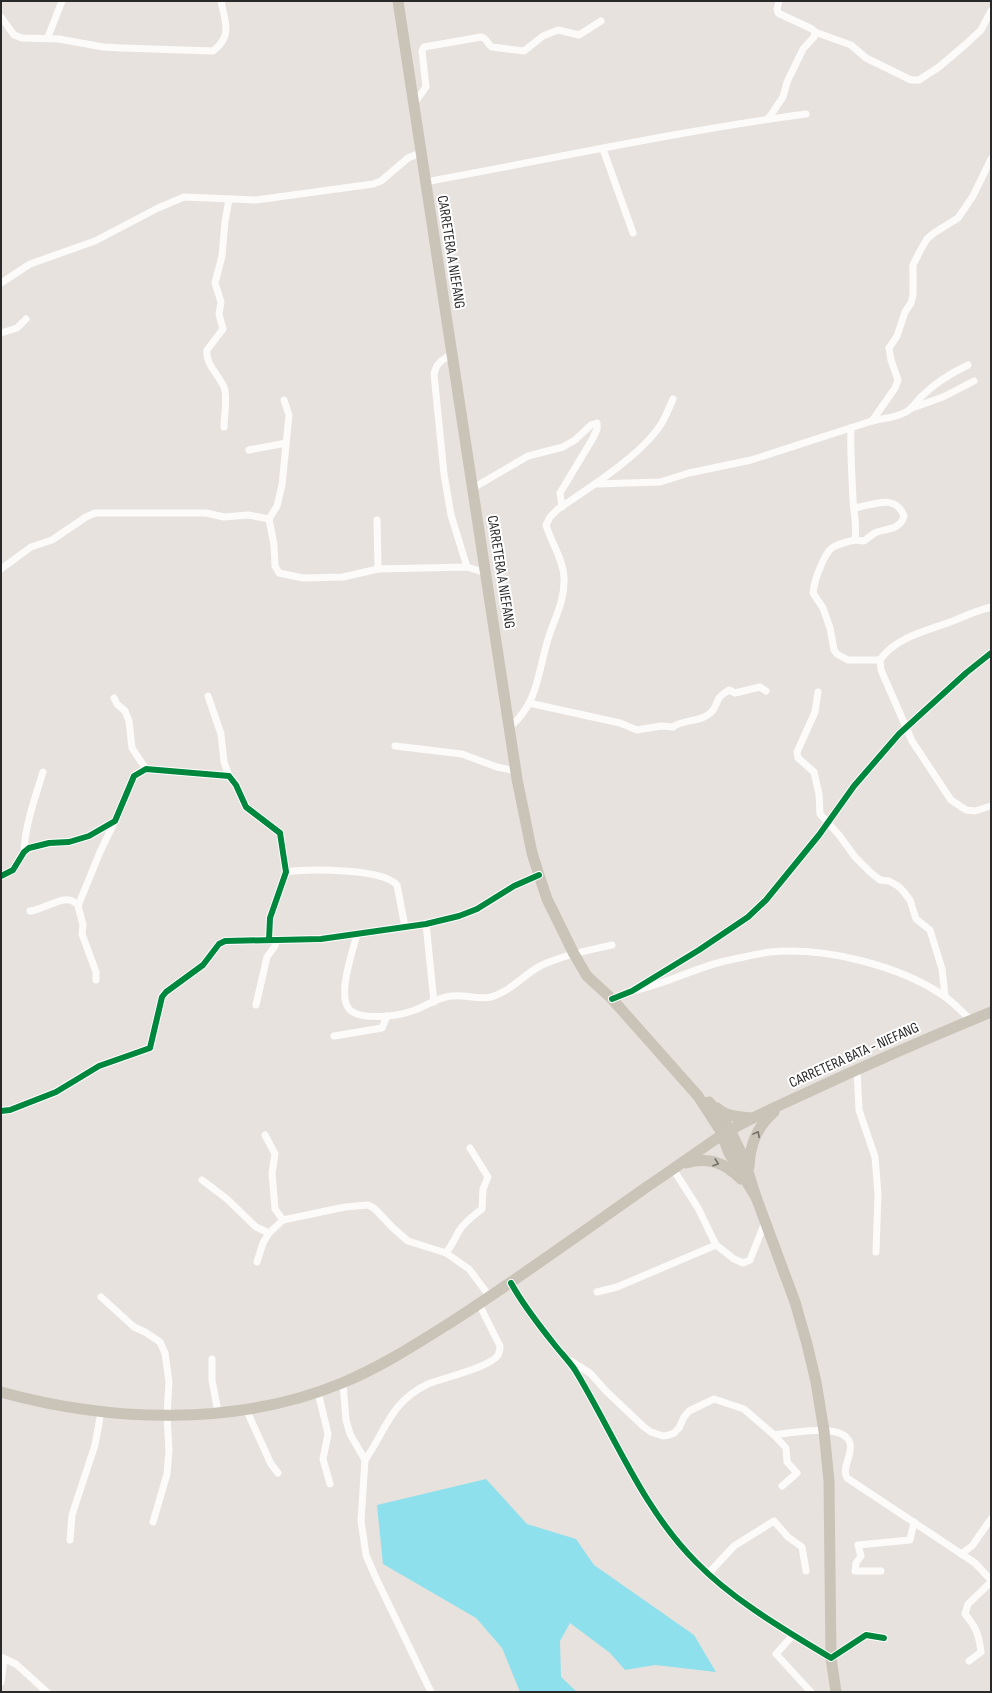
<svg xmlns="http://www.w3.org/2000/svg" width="992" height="1693" font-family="'Sofia Sans Condensed',sans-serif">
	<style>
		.water { fill: #8ee1ec }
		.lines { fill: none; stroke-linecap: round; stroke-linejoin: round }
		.street { stroke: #fcfbfa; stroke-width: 7 }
		.primary { stroke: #c9c3b8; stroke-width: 11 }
		.cycleway-casing { stroke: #fff; stroke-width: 8 }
		.cycleway { stroke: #00873e; stroke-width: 6 }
		.oneway { stroke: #716e69 }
		.labels { text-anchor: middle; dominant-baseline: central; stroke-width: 4; stroke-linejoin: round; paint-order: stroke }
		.street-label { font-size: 15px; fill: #292929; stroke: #fff }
	</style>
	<rect width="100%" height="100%" fill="#e8e2de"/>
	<!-- water -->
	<polygon class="water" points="486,1479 527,1524 576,1539 594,1565 694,1635 716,1672 655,1665 625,1670 610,1653 570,1623 560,1641 561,1677 577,1692 520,1692 502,1648 476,1618 383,1564 377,1505"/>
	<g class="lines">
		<!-- street -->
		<g class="street">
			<polyline points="779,1 777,9 778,13 812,29 815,32 851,45 866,58 911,80 919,80 939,67 966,44 981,30 991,11"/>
			<path d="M1 17 14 35 22 38 59 39 103 47 122 48 213 51C233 36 225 22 221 1"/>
			<polyline points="48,37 62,1"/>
			<path d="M413 105 426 87 422 51 424 47 481 37C487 38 487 44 492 47L524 51 543 36 558 30 579 35 601 21"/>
			<polyline points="768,119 783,97 787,82 803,49 814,37 815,32"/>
			<polyline points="603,149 633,233"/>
			<path d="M425 182C552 159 678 131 806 114"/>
			<polyline points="1,283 30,264 95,241 158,208 184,197 256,200 373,184 381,181 408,158 420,153"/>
			<polyline points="1,333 17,328 26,319"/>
			<path d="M452 354C442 360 436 363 434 374L444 474 451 515 467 567"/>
			<polyline points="284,400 289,415 282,485 277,506 269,519 274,545 275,566 279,573 303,578 343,577 378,569 467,567 486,573"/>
			<polyline points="912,408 943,397 974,381"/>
			<polyline points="872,421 895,388 898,380 891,360 889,348 897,336 905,312 911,303 913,295 913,265 920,251 927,239 934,233 958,218 973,196 991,159"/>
			<path d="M224 427C224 415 228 398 224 387 219 375 205 364 207 350L223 329 219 314 221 302 215 283 222 256 225 222 229 199"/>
			<path d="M851 428C850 452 852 476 853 500 854 516 857 523 855 540 832 545 828 547 820 568 816 577 814 584 813 593L823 608 830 628 834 650 837 654 848 660H880"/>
			<polyline points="249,450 286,443"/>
			<path d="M595 484 660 482 689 473 751 460 872 421C884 418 895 418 906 412 913 408 916 402 921 397 934 384 951 373 968 365"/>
			<polyline points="473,488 528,456 563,447 575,440 591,425 597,423 597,429 593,438 560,493 562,507"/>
			<path d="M854 508C872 506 895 492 904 516 901 529 887 529 877 532 872 534 868 538 864 541L855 540"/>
			<polyline points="377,520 378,569"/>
			<polyline points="1,569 31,547 52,540 86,517 95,513 206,513 224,517 248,515 269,519"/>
			<path d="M991 607C978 610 965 616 953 621 929 630 895 637 880 660L881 670 912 741 951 800 966 810 975 811 991 806"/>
			<polyline points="818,692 815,712 797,752 798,758 814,772 819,794 820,814 839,835 855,857 870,872 880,880 889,881 898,886 903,891 910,900 916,919 930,930 942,969 945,996"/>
			<polyline points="208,696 221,734 224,762 229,776"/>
			<polyline points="114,698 117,704 125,711 129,721 132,748 146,769"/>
			<path d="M529 703 620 723 637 730 661 726 673 727C681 720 696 722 706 716 715 711 715 706 719 698 721 695 726 692 729 690L735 693 760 687 766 691"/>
			<path d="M510 727C539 703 538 669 549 636 556 615 565 600 564 577 563 559 551 542 546 525L550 517 558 509C589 488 647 452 664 419 667 413 670 406 673 399"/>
			<polyline points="395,746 462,754 497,767 516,771"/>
			<path d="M24 852C25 825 35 798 43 772"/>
			<path d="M286 872C308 869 382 868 397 885L405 927"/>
			<polyline points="1,876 13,870 24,852 29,848 49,843 69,842 89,836 115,821 134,776 146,769 229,776 236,785 246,807 280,833 286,872 270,918 269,940"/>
			<path d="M30 911C42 910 59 898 69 900 72 900 75 903 78 904"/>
			<polyline points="426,924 434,1002"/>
			<path d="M357 934C353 951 336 997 350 1010 362 1021 398 1016 412 1011 425 1007 437 997 452 996 465 994 477 1000 491 997 510 992 524 974 542 965 564 955 589 950 612 945"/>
			<polyline points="96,980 96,972 82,934 83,925 78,906 100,852 115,821"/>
			<path d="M636 990C667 984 694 968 725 961 740 958 755 954 770 952 824 947 899 965 944 996 954 1003 962 1012 971 1020"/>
			<polyline points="612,999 632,991 699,950 748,917 766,900 819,835 854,786 899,734 966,673 991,653"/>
			<polyline points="256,1005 267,957 275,946 276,940"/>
			<polyline points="334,1036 382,1028 387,1016"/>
			<polyline points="857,1069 859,1110 875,1157 878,1194 876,1252"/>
			<polyline points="1,1111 10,1110 56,1092 99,1066 150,1048 162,997 166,992 203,965 219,944 225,941 321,939 426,924 459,916 477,909 514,886 539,875"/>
			<polyline points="265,1135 275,1154 272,1173 275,1209 283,1220"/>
			<polyline points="673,1169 698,1208 716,1245 734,1259 743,1263 750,1260 765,1222"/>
			<polyline points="202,1180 227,1199 256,1227 269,1233"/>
			<path d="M446 1253C452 1245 454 1240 459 1231 464 1222 473 1216 482 1209L483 1189 488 1177 470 1148"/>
			<polyline points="257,1262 263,1243 269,1233 283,1220 345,1207 368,1205 374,1208 393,1228 408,1241 446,1253 469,1269 490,1297"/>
			<path d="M511 1283C523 1305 538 1324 554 1344 561 1353 569 1361 575 1370 614 1434 642 1508 696 1562 734 1601 785 1630 831 1658L866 1635 884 1638"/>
			<polyline points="597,1292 617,1287 716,1245"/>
			<polyline points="101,1297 134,1327 145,1332 160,1342 165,1353 169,1382 167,1416 169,1451 167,1474 153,1522"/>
			<polyline points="212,1359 212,1380 218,1412"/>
			<polyline points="571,1361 590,1373 606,1391 644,1427 651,1432 663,1436 669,1435 674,1433 679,1428 684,1417 689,1411 714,1399 744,1409 774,1435"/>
			<polyline points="343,1383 346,1420 350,1434 365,1460 361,1521 366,1555 375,1576 431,1692"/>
			<polyline points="318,1392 328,1434 323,1459 330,1484"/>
			<polyline points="246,1409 271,1464 278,1473"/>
			<path d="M365 1460C387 1429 390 1402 428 1384 443 1378 491 1367 498 1355 500 1352 500 1350 500 1346L479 1304"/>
			<path d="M782 1486 797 1473 787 1462 786 1448 774 1435C790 1433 834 1425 846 1437 850 1440 851 1446 850 1451 849 1460 842 1470 847 1478L957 1551 975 1563 991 1580"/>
			<polyline points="70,1540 72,1515 95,1445 101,1412"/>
			<polyline points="961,1554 972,1546 991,1519"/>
			<polyline points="881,1571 855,1571 856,1563 861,1556 858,1545 910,1540 914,1522"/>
			<polyline points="708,1574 734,1546 774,1521 788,1537 802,1547 806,1571"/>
			<polyline points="793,1635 776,1654 811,1692"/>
			<polyline points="1,1657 16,1664 47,1692"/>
			<path d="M969 1661 981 1652C979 1635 976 1627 965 1614L968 1604 991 1582"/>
			<polyline points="1,1682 4,1659"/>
		</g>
		<!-- primary -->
		<g class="primary">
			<polyline points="398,1 517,779 532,853 539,875 547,899 574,954 587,976 612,999 698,1096 720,1130 729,1153 756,1197"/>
			<polyline points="709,1102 723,1118 730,1130 744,1159 756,1197 795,1302 807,1344 816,1382 824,1431 829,1481 831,1658 836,1692"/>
			<path d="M717 1108C727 1117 741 1117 753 1118"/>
			<path d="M686 1163C709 1157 724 1162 741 1179"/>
			<path d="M749 1167C750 1144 757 1127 774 1112"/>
			<path d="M1 1392C110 1422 236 1427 342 1383 381 1367 418 1343 453 1321 519 1278 583 1232 648 1186 674 1169 699 1150 725 1133 750 1118 778 1106 804 1094 866 1065 928 1038 991 1012"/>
		</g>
		<defs>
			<g id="cycleway">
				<polyline points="1,876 13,870 24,852 29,848 49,843 69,842 89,836 115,821 134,776 146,769 229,776 236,785 246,807 280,833 286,872 270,918 269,940"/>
				<polyline points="612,999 632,991 699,950 748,917 766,900 819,835 854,786 899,734 966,673 991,653"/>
				<polyline points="1,1111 10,1110 56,1092 99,1066 150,1048 162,997 166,992 203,965 219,944 225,941 321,939 426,924 459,916 477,909 514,886 539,875"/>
				<path d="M511 1283C523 1305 538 1324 554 1344 561 1353 569 1361 575 1370 614 1434 642 1508 696 1562 734 1601 785 1630 831 1658L866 1635 884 1638"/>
			</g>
		</defs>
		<!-- cycleway casing -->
		<use href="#cycleway" class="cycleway-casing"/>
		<!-- cycleway -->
		<use href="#cycleway" class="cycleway"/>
	</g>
	<!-- one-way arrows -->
	<defs><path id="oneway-chevron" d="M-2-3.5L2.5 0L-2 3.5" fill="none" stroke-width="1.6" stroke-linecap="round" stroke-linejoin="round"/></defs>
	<g class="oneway">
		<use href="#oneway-chevron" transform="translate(757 1134) rotate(-62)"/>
		<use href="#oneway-chevron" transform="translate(716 1163) rotate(19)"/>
	</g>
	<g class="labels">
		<!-- street labels -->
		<g class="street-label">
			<text transform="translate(451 252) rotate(81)">CARRETERA A NIEFANG</text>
			<text transform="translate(501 572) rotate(81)">CARRETERA A NIEFANG</text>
			<text transform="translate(854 1055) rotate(-24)">CARRETERA BATA - NIEFANG</text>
		</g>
	</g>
	<!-- border -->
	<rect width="992" height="1693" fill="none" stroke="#292929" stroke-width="4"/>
</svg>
